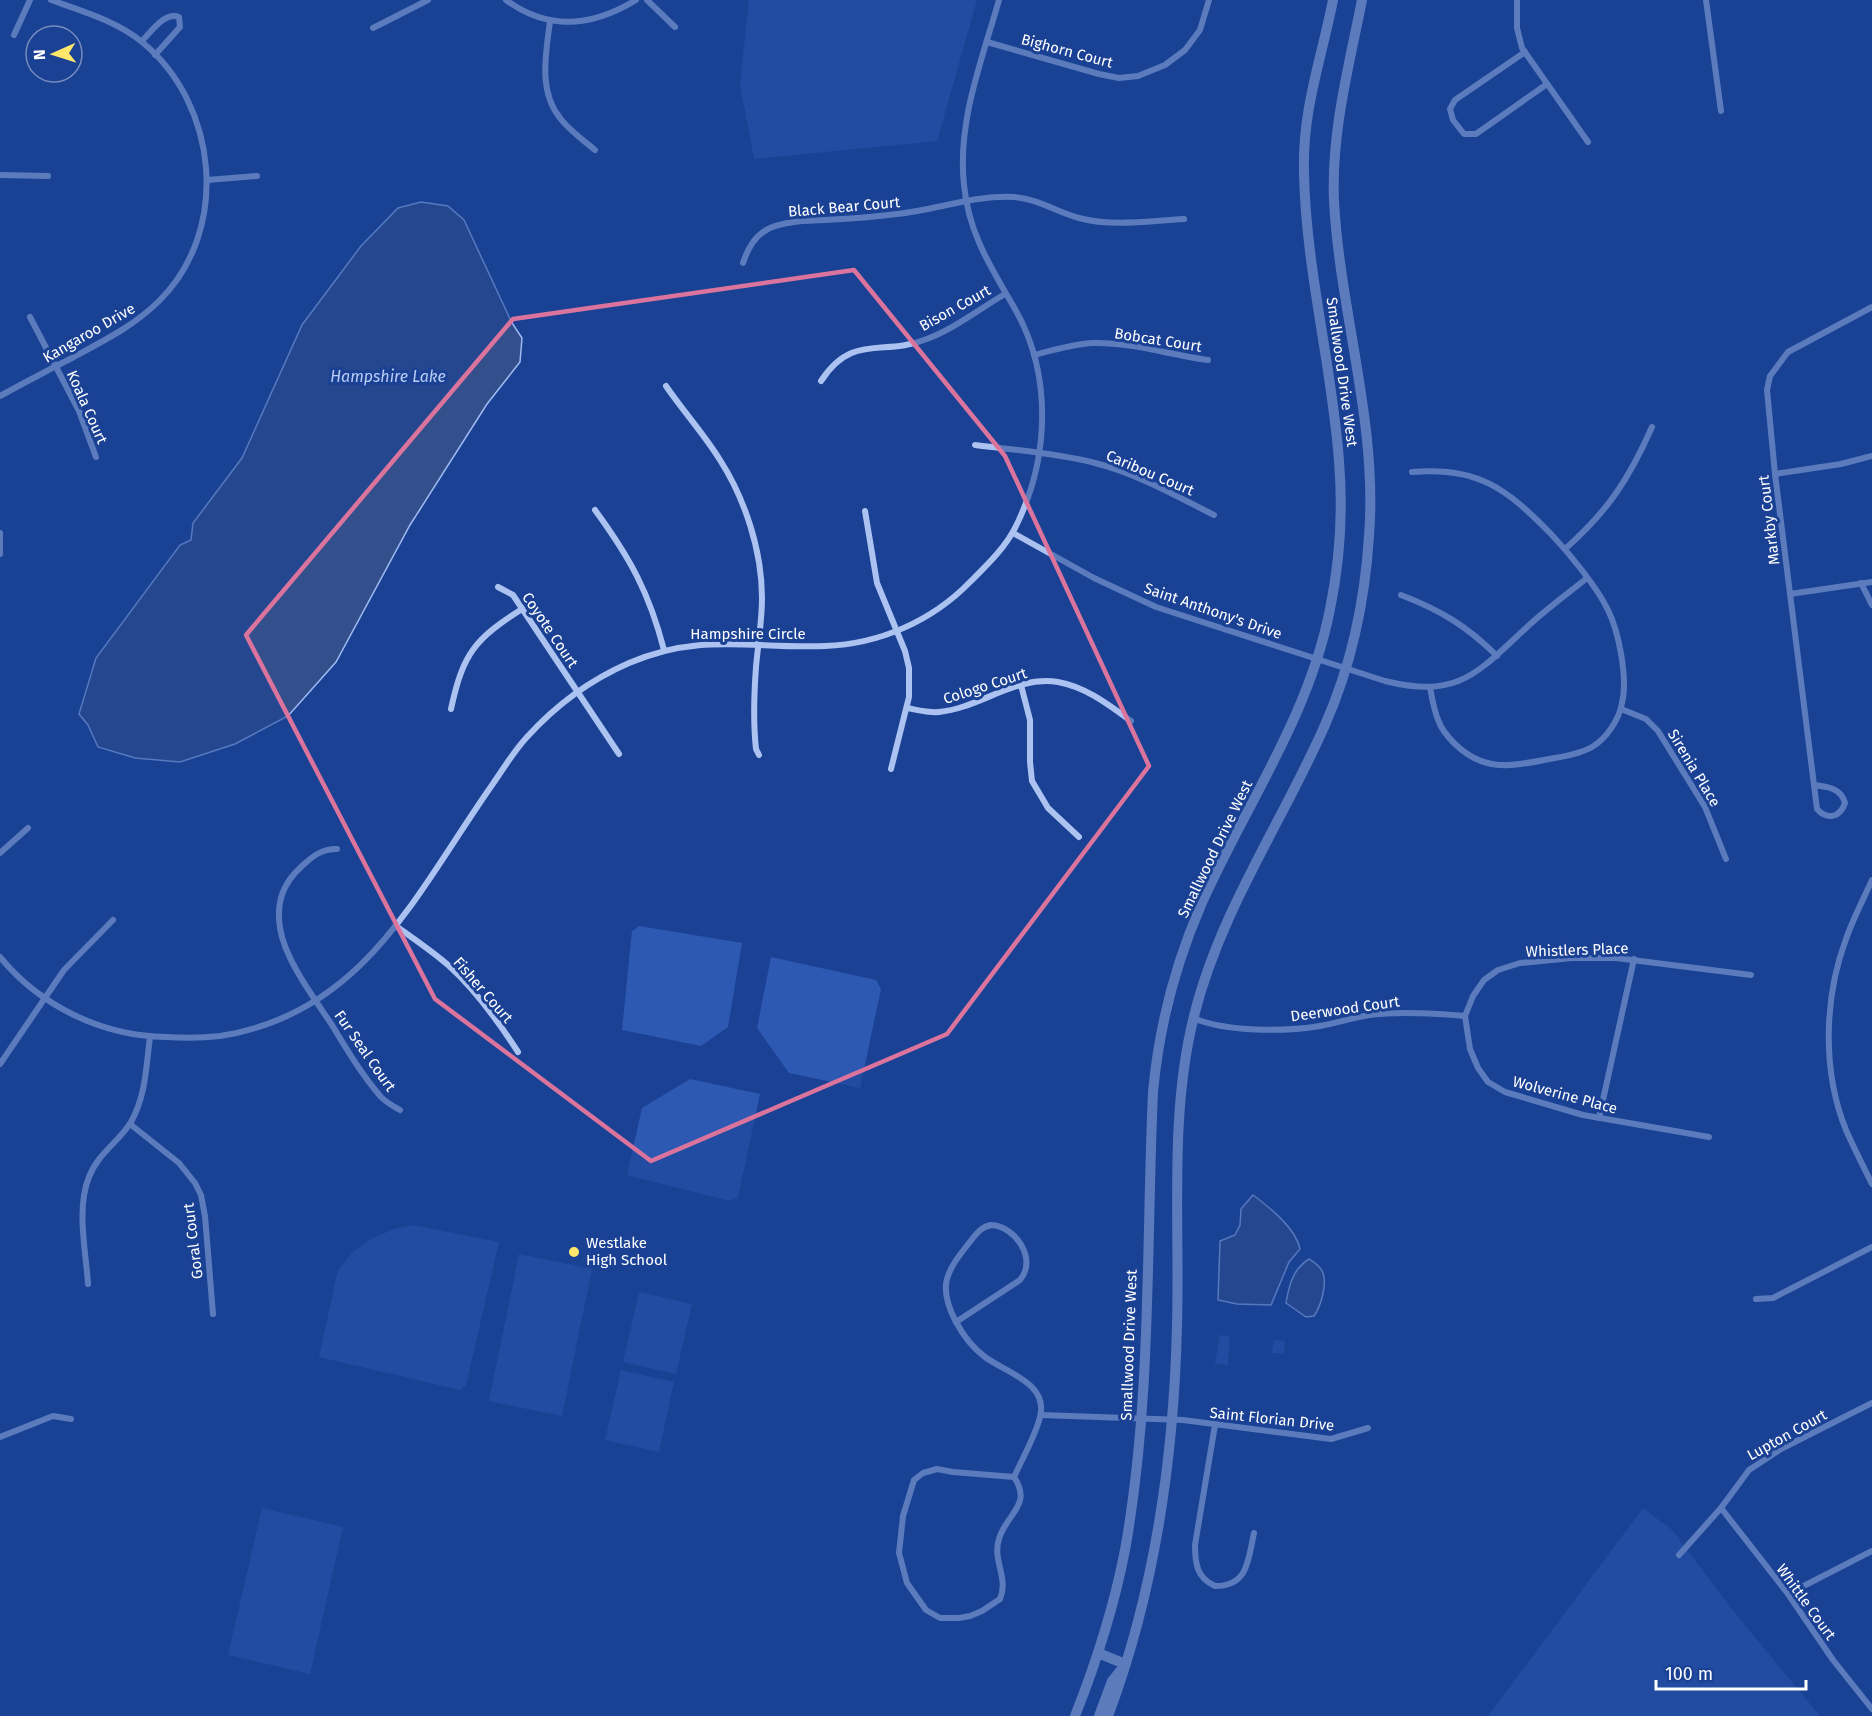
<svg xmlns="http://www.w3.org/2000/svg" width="1872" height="1716" font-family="'Fira Sans',sans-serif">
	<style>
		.green { fill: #2e59b3 }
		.water { fill: #334f8c; stroke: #9fbbf2; stroke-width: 1.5 }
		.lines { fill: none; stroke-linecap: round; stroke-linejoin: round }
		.minor { stroke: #acc2f0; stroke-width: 6 }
		.tertiary { stroke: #acc2f0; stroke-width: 10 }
		.marked { fill: none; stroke: #da749d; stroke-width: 4.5; stroke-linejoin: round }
		.poi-dot { fill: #ffe76b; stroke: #1a4194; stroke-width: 2 }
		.labels { text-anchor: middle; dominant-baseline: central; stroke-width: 6; stroke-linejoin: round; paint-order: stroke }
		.street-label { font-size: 15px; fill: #fff; stroke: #1a4194 }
		.poi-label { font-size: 15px; fill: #fff; stroke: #1a4194; text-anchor: start }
		.water-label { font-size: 16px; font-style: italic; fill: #b9cdf6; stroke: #1a4194 }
	</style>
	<rect width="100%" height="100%" fill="#1a4194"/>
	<!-- green -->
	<g class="green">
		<polygon points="749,0 977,0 937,141 754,159 740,84"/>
		<polygon points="639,926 742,943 728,1027 701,1046 622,1030 632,931"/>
		<polygon points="771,957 876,980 881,989 860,1088 789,1073 757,1028"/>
		<polygon points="690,1079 760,1094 738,1197 730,1201 627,1175 642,1108"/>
		<polygon points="413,1225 499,1242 466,1385 460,1390 319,1357 338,1270 352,1253 371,1239 394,1229"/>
		<polygon points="519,1254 592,1269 562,1416 489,1401"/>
		<polygon points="639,1292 692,1304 676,1374 623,1362"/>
		<polygon points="1220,1335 1230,1336 1228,1365 1215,1364"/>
		<polygon points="1274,1340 1285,1341 1284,1354 1272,1353"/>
		<polygon points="621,1370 674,1382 659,1452 605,1440"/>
		<polygon points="262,1508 343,1527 310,1674 228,1655"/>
		<polygon points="1643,1508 1672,1530 1735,1613 1820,1716 1488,1716"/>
	</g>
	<!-- water -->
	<g class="water">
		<polygon points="421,202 448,206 464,220 512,323 522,338 520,362 487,404 410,525 336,662 288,716 235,744 180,762 135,758 98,747 88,725 79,714 96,658 180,545 191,540 193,523 242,458 302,325 361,246 398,208"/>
		<path d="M1253 1195C1269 1207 1296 1228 1300 1249L1289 1262 1271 1305 1237 1304 1218 1300 1220 1241 1235 1235 1240 1225 1241 1209Z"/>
		<path d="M1309 1259C1315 1263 1320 1266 1323 1273 1327 1285 1321 1306 1314 1316L1306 1317 1286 1303C1289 1285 1293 1269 1309 1259Z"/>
	</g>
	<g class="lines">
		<!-- minor -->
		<g class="minor">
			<path d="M506 0C548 31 592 27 636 0"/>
			<polyline points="647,0 675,27"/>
			<polyline points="1517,0 1517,28 1522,48 1588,142"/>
			<polyline points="1706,0 1721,111"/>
			<path d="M550 21C546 53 538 91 560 118 569 130 583 140 595 150"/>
			<polyline points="373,28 428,0"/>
			<polyline points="14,35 30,0"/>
			<path d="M142 41C151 32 165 11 179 17L180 27 155 55"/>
			<polyline points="987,42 1099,74 1119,78 1138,76 1165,65 1185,50 1200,30 1209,0"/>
			<polyline points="1525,52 1455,100 1450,109 1453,120 1464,134 1476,134 1547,84"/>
			<polyline points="0,175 48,176"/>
			<polyline points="207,180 257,176"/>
			<path d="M743 263C748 248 755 235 770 228 786 221 806 221 824 220 848 219 873 217 897 214 937 210 973 195 1014 197 1038 199 1057 212 1079 218 1112 227 1150 221 1184 219"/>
			<polyline points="30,317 79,411 96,457"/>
			<path d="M1034 355C1053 350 1073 344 1093 343 1131 342 1170 355 1208 360"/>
			<path d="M821 381C852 333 883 356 924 340 953 330 979 309 1005 294"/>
			<path d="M666 386C683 411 704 434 720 460 745 499 762 551 762 598 762 621 758 644 756 667 754 694 753 722 756 749L759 755"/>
			<path d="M0 396C24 383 48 370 72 358 103 341 134 326 159 301 231 230 218 104 142 42 117 21 81 11 51 0"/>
			<path d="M975 445C1014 450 1056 453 1095 463 1136 473 1176 496 1214 515"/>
			<path d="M1412 472C1478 466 1507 489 1551 534 1569 553 1597 587 1608 610 1619 632 1628 679 1622 703 1619 720 1606 739 1592 747 1578 755 1559 757 1544 760 1508 767 1483 771 1455 744 1449 738 1442 731 1439 722 1434 711 1432 699 1430 687"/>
			<polyline points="1775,474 1841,464 1872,456"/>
			<path d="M595 510C630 558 649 592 664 650"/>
			<polyline points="865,511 877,583 905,651 909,668 909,697 891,769"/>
			<polyline points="0,533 0,554"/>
			<path d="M1013 533 1094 578 1156 607 1385 681C1458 699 1476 674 1526 628 1545 610 1566 595 1587 578"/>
			<path d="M1565 549C1608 511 1629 479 1652 427"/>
			<polyline points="1861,583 1872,605"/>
			<polyline points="498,587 513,595 619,754"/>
			<polyline points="1790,594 1872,582"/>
			<path d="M1401 595C1440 610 1467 626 1497 656"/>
			<polyline points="1021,685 1030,720 1030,762 1032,781 1048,808 1079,837"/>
			<path d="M907 708C918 710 929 713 939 712 980 708 1016 675 1058 682 1086 687 1109 705 1131 721"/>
			<path d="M451 709C463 653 475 639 522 609"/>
			<polyline points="1621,709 1646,719 1658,731 1705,807 1726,859"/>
			<path d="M1814 785C1828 787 1841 788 1845 803 1840 818 1827 820 1817 809L1775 474 1767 390 1770 376 1788 352 1872 307"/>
			<path d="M337 849C321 849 313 856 302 866 283 883 276 902 280 928 285 960 314 998 332 1025 347 1050 362 1075 381 1097 387 1103 393 1106 400 1110"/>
			<polyline points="0,853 28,828"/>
			<path d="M1872 880C1863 900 1853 919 1846 939 1824 998 1822 1071 1846 1130 1854 1148 1863 1166 1872 1184"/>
			<path d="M396 926C414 939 432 951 448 965 476 990 498 1021 518 1052"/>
			<path d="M0 957C40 1006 102 1036 166 1037 184 1038 202 1038 220 1036 363 1014 416 894 490 788 502 771 513 752 527 737 556 705 590 680 629 663 701 632 752 649 825 646 880 644 932 621 970 582 986 566 1006 547 1016 526 1049 459 1053 376 1015 309 991 267 969 235 964 185 957 122 982 60 999 0"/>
			<path d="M1193 1018C1226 1032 1284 1032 1320 1026 1336 1023 1352 1018 1369 1015 1401 1011 1433 1013 1465 1016"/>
			<polyline points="0,1064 64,970 113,920"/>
			<polyline points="1599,1118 1634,959"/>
			<polyline points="130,1124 179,1163 195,1183 201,1195 205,1216 213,1314"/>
			<polyline points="1709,1137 1583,1115 1505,1092 1488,1082 1478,1068 1470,1049 1465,1016 1473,996 1484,980 1498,970 1520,963 1572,958 1616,958 1751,975"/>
			<path d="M991 1225C1015 1226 1038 1259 1020 1280L956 1322C937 1286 946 1272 969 1243 975 1236 980 1227 991 1225Z"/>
			<path d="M88 1284C86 1251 76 1209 89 1177 98 1153 119 1142 131 1122 146 1095 146 1067 150 1037"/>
			<polyline points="1756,1299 1773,1298 1872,1247"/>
			<path d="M956 1322C963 1335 973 1348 985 1357 1005 1372 1049 1383 1040 1417 1035 1437 1023 1457 1014 1477"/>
			<polyline points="1041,1415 1183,1420 1331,1439 1368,1428"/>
			<path d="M1215 1425 1195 1545C1195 1564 1197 1578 1215 1586 1249 1586 1248 1559 1254 1533"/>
			<polyline points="0,1437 53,1416 71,1419"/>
			<path d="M937 1469 953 1472 1014 1477C1033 1505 1006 1514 999 1539 992 1560 1009 1578 1000 1599L982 1611 970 1616 959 1618H940L926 1610 907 1583 899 1553 903 1516 914 1480 923 1473Z"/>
			<polyline points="1721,1508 1788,1594 1833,1660 1872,1709"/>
			<polyline points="1679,1555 1721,1508 1749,1470 1781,1449 1872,1403"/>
			<polyline points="1788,1594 1872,1551"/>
		</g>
		<!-- tertiary -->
		<g class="tertiary">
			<polyline points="1098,1653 1125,1664"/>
			<path d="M1075 1716C1096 1663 1114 1607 1125 1550 1152 1399 1146 1245 1153 1092 1159 1027 1175 965 1201 905 1245 806 1309 717 1330 609 1340 561 1343 510 1339 461 1332 365 1306 271 1304 173 1302 110 1321 61 1333 0"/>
			<polyline points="1099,1716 1112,1681 1120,1671"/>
			<path d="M1108 1716C1155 1591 1174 1458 1177 1325 1180 1223 1169 1115 1194 1016 1220 911 1282 823 1325 725 1351 666 1365 600 1369 536 1378 424 1340 313 1334 201 1331 133 1349 66 1362 0"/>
		</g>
	</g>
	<!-- marked area -->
	<path d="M0 0H1872V1716H0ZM854 270 1005 456 1149 766 947 1034 651 1161 435 999 246 635 513 319Z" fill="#1a4194" fill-opacity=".55" fill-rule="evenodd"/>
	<path class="marked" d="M854 270 1005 456 1149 766 947 1034 651 1161 435 999 246 635 513 319Z"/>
	<!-- markers -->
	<circle class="poi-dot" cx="574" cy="1252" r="6"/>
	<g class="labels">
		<!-- street labels -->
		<g class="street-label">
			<text transform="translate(1067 51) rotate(15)">Bighorn Court</text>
			<text transform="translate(844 207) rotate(-5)">Black Bear Court</text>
			<text transform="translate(955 308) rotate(-29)">Bison Court</text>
			<text transform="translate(89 333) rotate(-30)">Kangaroo Drive</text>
			<text transform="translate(1158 340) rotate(9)">Bobcat Court</text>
			<text transform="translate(1342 372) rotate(82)">Smallwood Drive West</text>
			<text transform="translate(87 407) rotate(66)">Koala Court</text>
			<text transform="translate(1150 473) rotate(23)">Caribou Court</text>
			<text transform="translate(1769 520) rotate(-97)">Markby Court</text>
			<text transform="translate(1213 611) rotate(19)">Saint Anthony's Drive</text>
			<text transform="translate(550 630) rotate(56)">Coyote Court</text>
			<text x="748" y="634">Hampshire Circle</text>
			<text transform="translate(985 686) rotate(-18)">Cologo Court</text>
			<text transform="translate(1694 768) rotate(59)">Sirenia Place</text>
			<text transform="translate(1215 849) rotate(-64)">Smallwood Drive West</text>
			<text transform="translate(1577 950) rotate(-2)">Whistlers Place</text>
			<text transform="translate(483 990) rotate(49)">Fisher Court</text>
			<text transform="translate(1345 1009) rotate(-8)">Deerwood Court</text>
			<text transform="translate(365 1051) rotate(55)">Fur Seal Court</text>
			<text transform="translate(1565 1095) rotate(15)">Wolverine Place</text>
			<text transform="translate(193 1241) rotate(-97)">Goral Court</text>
			<text transform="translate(1129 1345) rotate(-88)">Smallwood Drive West</text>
			<text transform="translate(1272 1419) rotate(6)">Saint Florian Drive</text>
			<text transform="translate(1787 1435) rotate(-29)">Lupton Court</text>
			<text transform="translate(1806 1602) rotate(54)">Whittle Court</text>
		</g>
		<!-- poi labels -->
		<g class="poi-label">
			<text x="586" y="1243">Westlake<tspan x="586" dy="17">High School</tspan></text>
		</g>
		<!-- water labels -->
		<g class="water-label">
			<text x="388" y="376">Hampshire Lake</text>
		</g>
	</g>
	<!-- north arrow -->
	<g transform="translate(54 54) rotate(267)"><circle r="28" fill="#1a4194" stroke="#768dbf" stroke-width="1.5"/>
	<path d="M0-4.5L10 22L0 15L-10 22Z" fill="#ffe76b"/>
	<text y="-9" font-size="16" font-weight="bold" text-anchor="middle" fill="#ffffff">N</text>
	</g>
	<!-- scale -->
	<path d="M1656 1680v9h150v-9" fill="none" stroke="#ffffff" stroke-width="3"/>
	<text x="1665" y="1680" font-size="18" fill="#ffffff" stroke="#1a4194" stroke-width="4.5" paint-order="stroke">100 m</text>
</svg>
